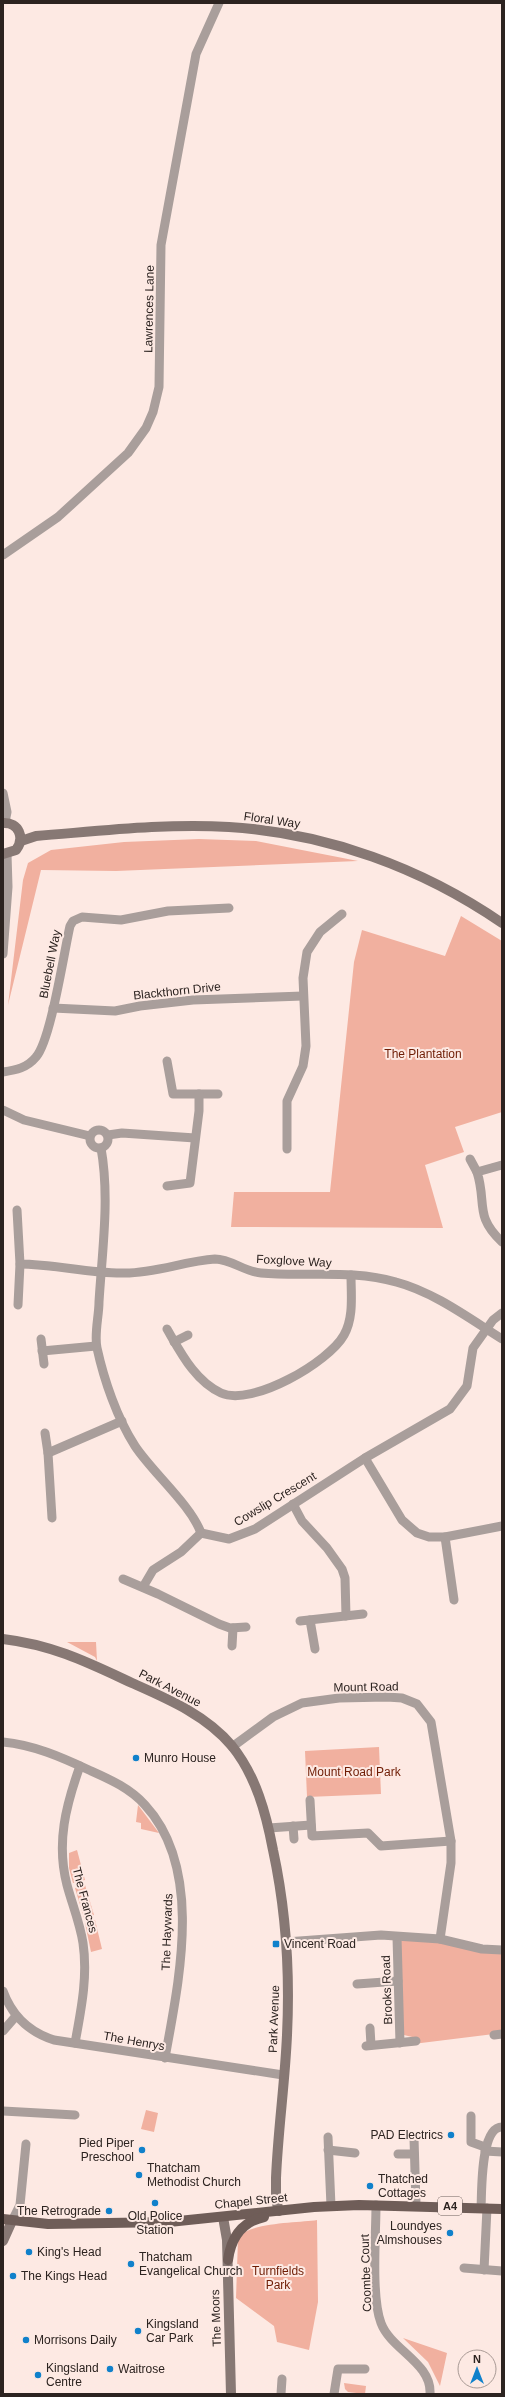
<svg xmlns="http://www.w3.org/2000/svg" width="505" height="2397" font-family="Arial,sans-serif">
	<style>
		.green { fill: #f1b09f }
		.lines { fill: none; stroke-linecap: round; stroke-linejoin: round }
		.street { stroke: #a99e9b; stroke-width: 9 }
		.secondary { stroke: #877874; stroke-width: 10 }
		.primary { stroke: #6f5d58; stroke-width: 10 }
		.poi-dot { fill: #1081cb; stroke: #fde9e3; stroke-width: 1.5 }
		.labels { text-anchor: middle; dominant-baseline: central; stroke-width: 4; stroke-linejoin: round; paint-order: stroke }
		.shield { fill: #fde9e3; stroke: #6b5e5a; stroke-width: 1 }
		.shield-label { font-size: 11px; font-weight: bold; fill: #2c2320 }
		.street-label { font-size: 12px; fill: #2c2320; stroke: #fde9e3 }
		.park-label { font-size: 12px; fill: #6f1d05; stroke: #fde9e3 }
		.poi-label { font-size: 12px; fill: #2c2320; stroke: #fde9e3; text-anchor: start }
	</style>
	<rect width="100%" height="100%" fill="#fde9e3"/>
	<!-- green -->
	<g class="green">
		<polygon points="199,839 256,841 358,861 116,871 41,870 8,1005 23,880 28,863 51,850 124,842"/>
		<polygon points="461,916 502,941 502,1112 455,1127 464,1152 425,1165 443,1228 231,1227 234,1192 330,1192 354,962 362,930 445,956"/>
		<polygon points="67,1642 96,1642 97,1661 95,1657"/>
		<polygon points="379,1747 381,1794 307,1797 305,1751"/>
		<polygon points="138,1805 159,1833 141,1829 141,1823 136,1822"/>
		<polygon points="77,1850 85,1880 73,1883 69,1868 69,1853"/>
		<polygon points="85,1885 94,1915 84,1918 75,1888"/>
		<polygon points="95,1920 102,1949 91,1952 85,1923"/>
		<polygon points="397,1936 502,1950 502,2033 413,2044 412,2037 404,2035"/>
		<polygon points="146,2110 158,2113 154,2132 141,2129"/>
		<path d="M317 2220 318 2302 309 2350 277 2342 274 2326 236 2298 238 2239C246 2222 299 2223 317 2220Z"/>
		<polygon points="403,2338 447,2353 440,2386 428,2362"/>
		<polygon points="344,2383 366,2386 365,2394 348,2392 345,2389"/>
	</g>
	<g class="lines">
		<!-- street -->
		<g class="street">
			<polyline points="3,555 58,517 128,453 146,428 153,412 159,387 161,245 196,54 219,3"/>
			<polyline points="3,793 7,812 5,822"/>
			<polyline points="3,954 8,887 7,854"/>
			<polyline points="53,1008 115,1011 140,1006 193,1000 303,996"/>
			<polyline points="167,1061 173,1094 218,1094"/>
			<path d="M3 1072C16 1070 27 1068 36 1057 51 1040 64 952 70 926L73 921 82 917 121 920 168 911 229 908"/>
			<polyline points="3,1110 24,1120 90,1136"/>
			<circle cx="99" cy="1139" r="9"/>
			<polyline points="108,1135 122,1133 195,1138"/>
			<path d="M101 1148C110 1198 102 1252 99 1302 99 1316 94 1334 97 1348 104 1380 117 1418 135 1446 152 1472 191 1505 201 1533"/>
			<polyline points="287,1149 287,1101 303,1066 306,1046 303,978 307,952 320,932 342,914"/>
			<polyline points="470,1159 477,1172"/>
			<path d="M502 1165 477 1172C487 1203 474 1216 502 1242"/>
			<polyline points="167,1186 190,1183 199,1111 199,1094"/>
			<path d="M17 1210 20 1264C55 1264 90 1274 125 1273 156 1273 185 1261 215 1259 231 1259 245 1272 261 1273 305 1277 353 1269 396 1282 434 1292 470 1319 502 1339"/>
			<polyline points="18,1305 20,1264"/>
			<path d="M167 1329C181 1353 195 1381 221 1393 252 1407 329 1362 344 1335 354 1317 351 1295 351 1275"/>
			<polyline points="41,1339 44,1364"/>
			<polyline points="174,1342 188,1335"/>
			<polyline points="42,1351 96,1346"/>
			<polyline points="45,1433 48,1453"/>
			<polyline points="365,1458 402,1520 417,1533 429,1537 445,1537 502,1526"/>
			<polyline points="293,1504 302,1521 327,1548 342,1569 345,1578 346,1616"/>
			<polyline points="52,1518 48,1453 122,1421"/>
			<polyline points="201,1533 229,1539 255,1529 365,1458 450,1409 467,1386 473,1348 493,1320 502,1313"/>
			<polyline points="445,1537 454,1600"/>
			<polyline points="123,1579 158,1594 219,1624 230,1628 246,1627"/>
			<polyline points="143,1587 153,1570 181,1552 201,1533"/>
			<polyline points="310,1620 315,1649"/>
			<polyline points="300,1621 363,1614"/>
			<polyline points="232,1646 233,1628"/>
			<path d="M3 1742C34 1745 61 1757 89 1770 109 1779 130 1788 145 1805 204 1869 179 1980 165 2058"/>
			<polyline points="232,1747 273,1717 302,1703 339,1698 387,1697 402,1698 417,1704 431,1722 451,1841 451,1863 440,1939"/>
			<polyline points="310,1800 312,1836 368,1833 381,1846 451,1841"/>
			<polyline points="293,1826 294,1839"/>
			<polyline points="269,1828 311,1825"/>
			<polyline points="397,1937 400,2043"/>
			<polyline points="286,1942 381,1935 440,1939 482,1949 502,1950"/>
			<polyline points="357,1984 398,1981"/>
			<path d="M3 1991C12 2016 29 2032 54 2040L283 2075"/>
			<polyline points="370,2028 371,2045"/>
			<polyline points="3,2031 16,2016"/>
			<polyline points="494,2035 502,2034"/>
			<path d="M75 2043C81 2010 88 1977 83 1943 80 1923 72 1904 67 1885 56 1843 66 1805 80 1766"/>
			<polyline points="366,2046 416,2041"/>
			<polyline points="3,2111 75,2115"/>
			<polyline points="471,2116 471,2142 485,2147"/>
			<polyline points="328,2137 331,2206"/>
			<polyline points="414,2138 416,2205"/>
			<polyline points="328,2150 355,2153"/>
			<polyline points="485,2151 502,2152"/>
			<polyline points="398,2154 414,2154"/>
			<path d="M376 2205C376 2235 371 2297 381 2323 391 2350 432 2363 430 2394"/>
			<path d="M481 2208C482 2192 480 2127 502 2127"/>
			<polyline points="12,2221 20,2205 26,2144"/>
			<polyline points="464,2268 502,2271"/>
			<polyline points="484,2270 487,2208"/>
			<polyline points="281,2394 282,2379"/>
			<polyline points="334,2394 338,2369 365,2369"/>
		</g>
		<!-- secondary -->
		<g class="secondary">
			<path d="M3 823C19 822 25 838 16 850L3 854"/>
			<path d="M21 841 36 836C100 831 166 823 229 827 327 833 422 868 502 923"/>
			<path d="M3 1639C53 1645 87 1662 132 1683 168 1699 206 1715 232 1746 256 1776 266 1813 273 1850 286 1910 290 1973 287 2035 285 2082 278 2130 276 2178V2200L279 2211"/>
			<polyline points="223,2217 227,2240 231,2394"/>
			<polyline points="3,2241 12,2221"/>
		</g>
		<!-- primary -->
		<g class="primary">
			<polyline points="3,2219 48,2224 169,2222 314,2207 359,2205 502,2209"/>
			<path d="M228 2260C231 2238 241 2222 264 2217"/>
		</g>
	</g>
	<!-- markers -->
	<g class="poi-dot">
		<circle cx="136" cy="1758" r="4"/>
		<rect x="272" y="1940" width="8" height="8" rx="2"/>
		<circle cx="451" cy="2135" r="4"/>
		<circle cx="142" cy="2150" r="4"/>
		<circle cx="139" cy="2175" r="4"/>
		<circle cx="370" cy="2186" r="4"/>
		<circle cx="155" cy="2203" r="4"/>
		<circle cx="109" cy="2211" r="4"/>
		<circle cx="450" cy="2233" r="4"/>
		<circle cx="29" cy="2252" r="4"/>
		<circle cx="131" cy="2264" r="4"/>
		<circle cx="13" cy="2276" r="4"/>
		<circle cx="138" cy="2331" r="4"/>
		<circle cx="26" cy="2340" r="4"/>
		<circle cx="110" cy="2369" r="4"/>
		<circle cx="38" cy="2375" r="4"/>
	</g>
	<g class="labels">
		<!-- shield labels -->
		<rect class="shield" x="438" y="2197" width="24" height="18" rx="3"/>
		<g class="shield-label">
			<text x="450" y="2206">A4</text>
		</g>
		<!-- street labels -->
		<g class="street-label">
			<text transform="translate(149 309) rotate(-89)">Lawrences Lane</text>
			<text transform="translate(272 820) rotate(8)">Floral Way</text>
			<text transform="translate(50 964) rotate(-79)">Bluebell Way</text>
			<text transform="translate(177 991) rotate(-6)">Blackthorn Drive</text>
			<text transform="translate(294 1261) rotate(3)">Foxglove Way</text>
			<text transform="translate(275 1499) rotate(-31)">Cowslip Crescent</text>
			<text transform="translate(366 1687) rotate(-1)">Mount Road</text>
			<text transform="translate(170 1688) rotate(27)">Park Avenue</text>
			<text transform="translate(85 1900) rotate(75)">The Frances</text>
			<text transform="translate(167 1932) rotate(-88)">The Haywards</text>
			<text transform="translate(387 1990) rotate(-92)">Brooks Road</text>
			<text transform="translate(274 2019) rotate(-88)">Park Avenue</text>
			<text transform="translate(134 2041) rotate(10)">The Henrys</text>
			<text transform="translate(251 2201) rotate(-6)">Chapel Street</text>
			<text transform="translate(366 2273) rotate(-92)">Coombe Court</text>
			<text transform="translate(216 2318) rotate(-92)">The Moors</text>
		</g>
		<!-- park labels -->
		<g class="park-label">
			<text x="423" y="1054">The Plantation</text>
			<text x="354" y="1772">Mount Road Park</text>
			<text x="278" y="2271">Turnfields<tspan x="278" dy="14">Park</tspan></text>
		</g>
		<!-- poi labels -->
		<g class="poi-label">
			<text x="144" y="1758">Munro House</text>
			<text x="284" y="1944">Vincent Road</text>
			<text x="443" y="2135" text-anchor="end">PAD Electrics</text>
			<text x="134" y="2143" text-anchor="end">Pied Piper<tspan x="134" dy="14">Preschool</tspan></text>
			<text x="147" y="2168">Thatcham<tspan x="147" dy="14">Methodist Church</tspan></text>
			<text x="378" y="2179">Thatched<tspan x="378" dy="14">Cottages</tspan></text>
			<text x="101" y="2211" text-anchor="end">The Retrograde</text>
			<text x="155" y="2216" text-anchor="middle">Old Police<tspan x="155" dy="14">Station</tspan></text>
			<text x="442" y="2226" text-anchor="end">Loundyes<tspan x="442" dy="14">Almshouses</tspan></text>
			<text x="37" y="2252">King's Head</text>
			<text x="139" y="2257">Thatcham<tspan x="139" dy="14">Evangelical Church</tspan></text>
			<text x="21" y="2276">The Kings Head</text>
			<text x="146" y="2324">Kingsland<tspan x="146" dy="14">Car Park</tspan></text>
			<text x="34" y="2340">Morrisons Daily</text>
			<text x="46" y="2368">Kingsland<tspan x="46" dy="14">Centre</tspan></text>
			<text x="118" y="2369">Waitrose</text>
		</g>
	</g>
	<!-- border -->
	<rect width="505" height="2397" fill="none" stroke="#2c2320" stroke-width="8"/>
	<!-- north arrow -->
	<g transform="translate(477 2369)"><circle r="19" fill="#fde9e3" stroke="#a99a95"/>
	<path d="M0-3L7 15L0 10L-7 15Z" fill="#1081cb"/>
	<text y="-6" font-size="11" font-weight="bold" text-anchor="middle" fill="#2c2320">N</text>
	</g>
</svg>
